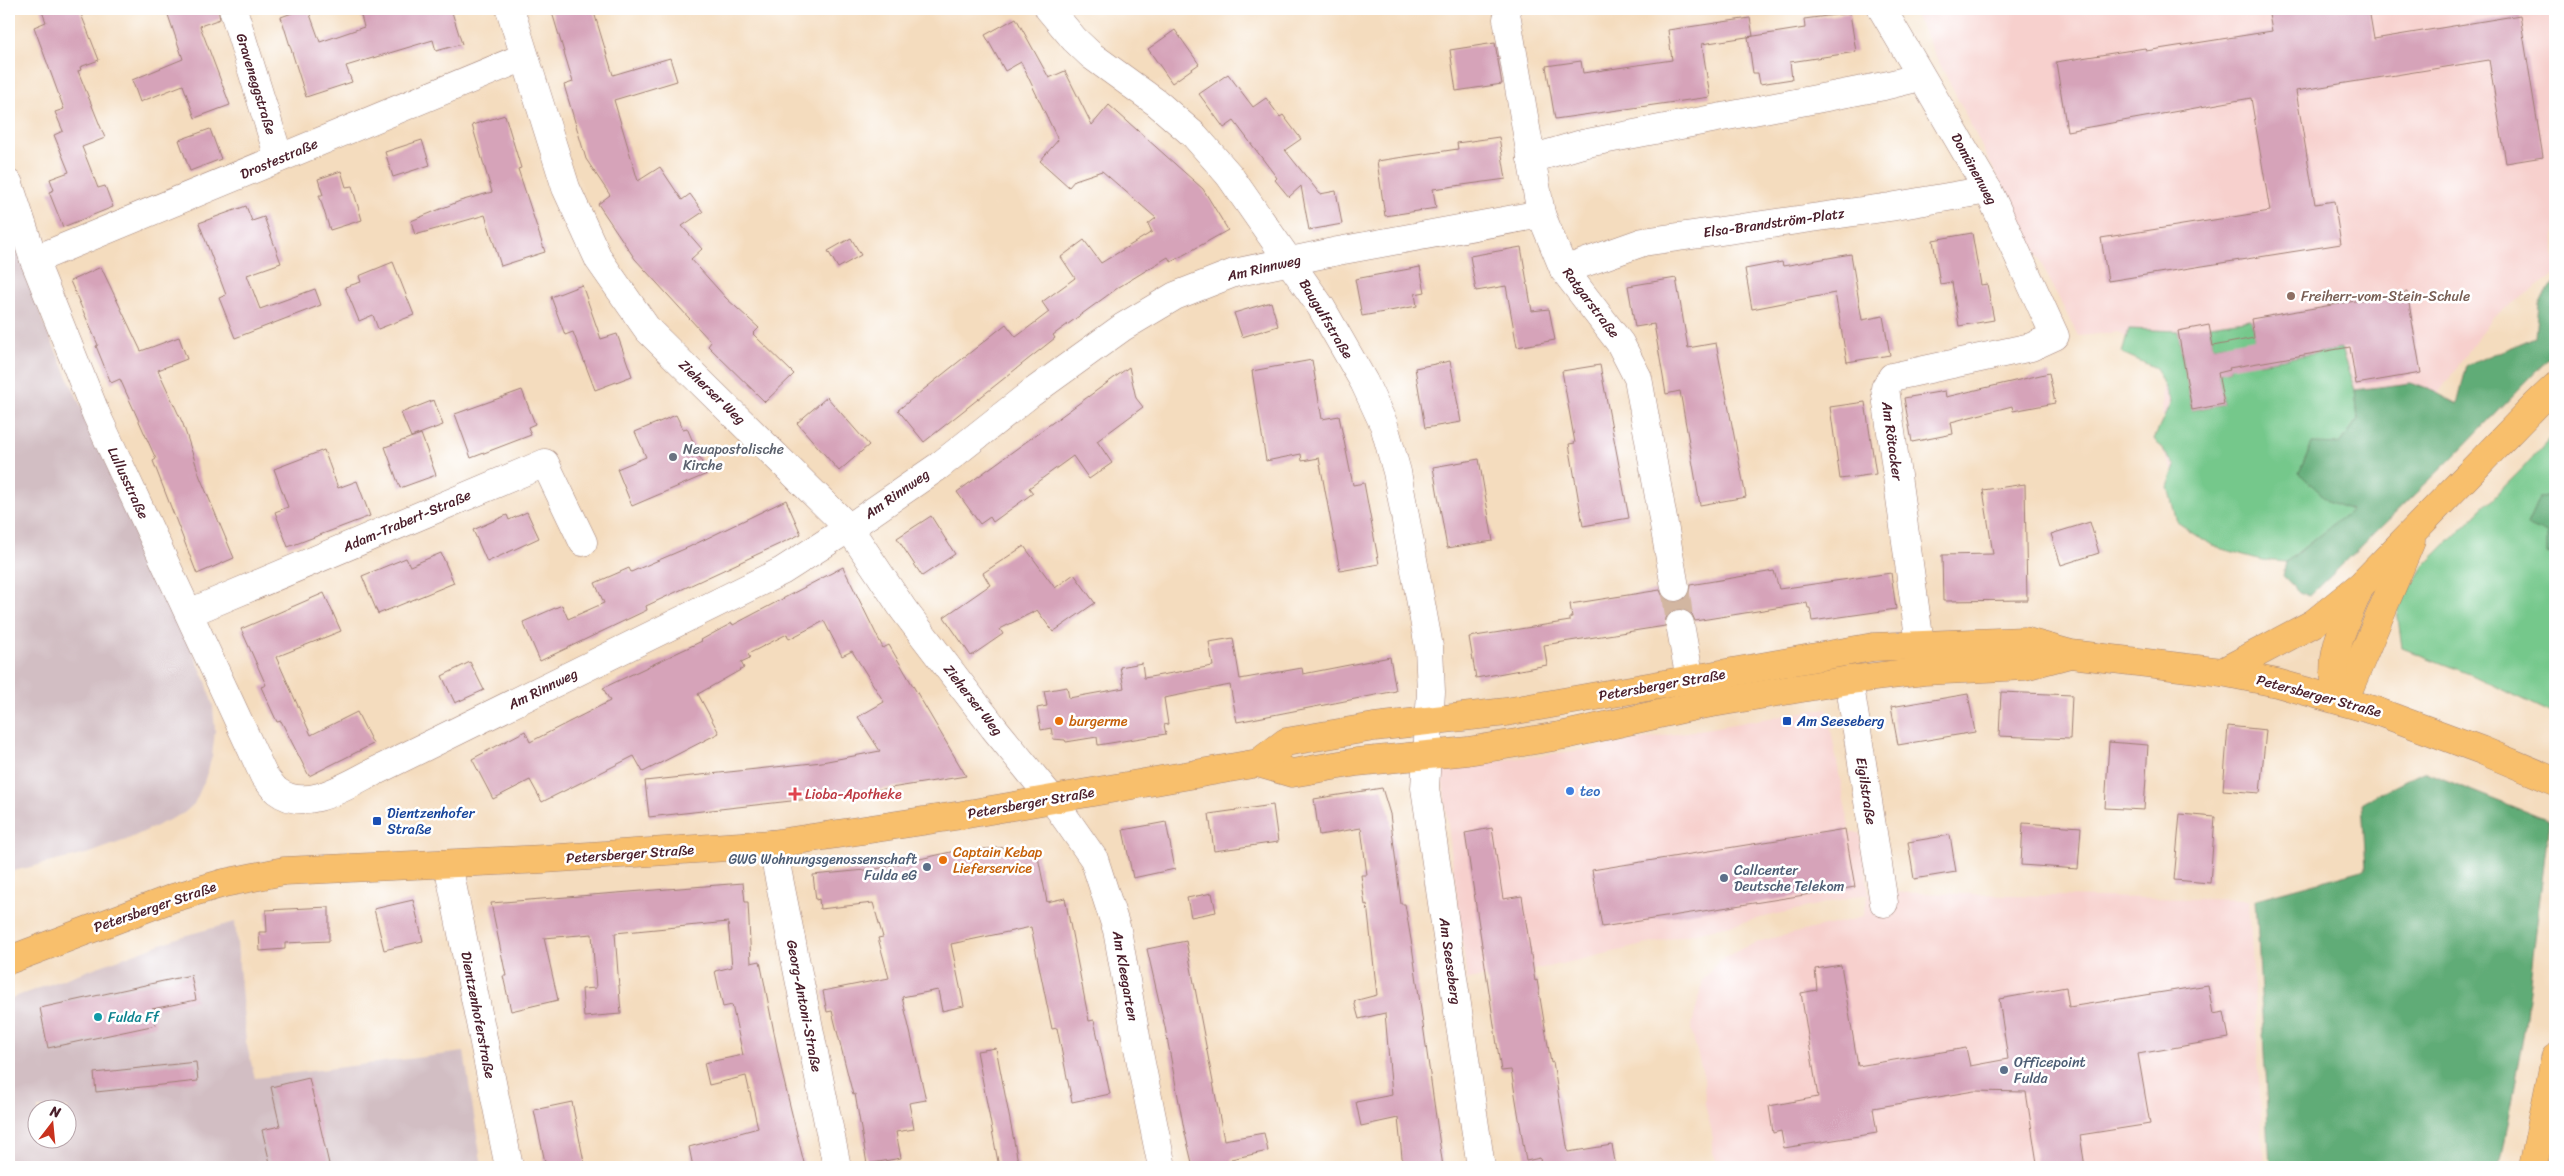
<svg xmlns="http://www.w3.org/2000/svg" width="2564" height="1176" font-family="Sriracha,sans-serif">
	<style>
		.built { fill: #f7d0cd }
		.industrial { fill: #d2bec3; fill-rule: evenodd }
		.green { fill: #75c88b; stroke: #60745b }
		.forest { fill: #60ac77; stroke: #556651 }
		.building { fill: #d6a3b9 }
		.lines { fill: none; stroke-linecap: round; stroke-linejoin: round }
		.minor-tunnel { stroke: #d2b6a1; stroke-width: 28; stroke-dasharray: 28 14; stroke-linecap: butt }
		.minor-casing { stroke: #9f7e74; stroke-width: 29 }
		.major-casing { stroke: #9f7e74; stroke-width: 29 }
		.highway-casing { stroke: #9f7e74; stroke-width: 29 }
		.minor { stroke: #fff; stroke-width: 28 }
		.major { stroke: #f8bf6c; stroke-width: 28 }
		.highway { stroke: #f8bf6c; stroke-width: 28 }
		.education-dot { fill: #8d6e63; stroke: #fff; stroke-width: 2 }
		.worship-dot { fill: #6b7280; stroke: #fff; stroke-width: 2 }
		.food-dot { fill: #e8710a; stroke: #fff; stroke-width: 2 }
		.transit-dot { fill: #1a4fb4; stroke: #fff; stroke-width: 2 }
		.shop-dot { fill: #3f7fe0; stroke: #fff; stroke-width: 2 }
		.health-dot { fill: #e0444e; stroke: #fff; stroke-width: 2 }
		.service-dot { fill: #5c6f8a; stroke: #fff; stroke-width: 2 }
		.culture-dot { fill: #0f9aa8; stroke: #fff; stroke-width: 2 }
		.labels { text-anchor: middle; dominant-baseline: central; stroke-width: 5; stroke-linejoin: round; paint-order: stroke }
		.street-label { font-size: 14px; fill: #4a1f2b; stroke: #fff }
		.education-label { font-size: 14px; fill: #785e54; stroke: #fff; text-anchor: start }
		.worship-label { font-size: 14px; fill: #5b616d; stroke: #fff; text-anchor: start }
		.food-label { font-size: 14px; fill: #c56008; stroke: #fff; text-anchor: start }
		.transit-label { font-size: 14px; fill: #164399; stroke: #fff; text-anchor: start }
		.shop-label { font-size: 14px; fill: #366cbe; stroke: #fff; text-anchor: start }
		.health-label { font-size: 14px; fill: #be3a42; stroke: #fff; text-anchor: start }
		.service-label { font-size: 14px; fill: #4e5e75; stroke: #fff; text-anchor: start }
		.culture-label { font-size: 14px; fill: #0d838f; stroke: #fff; text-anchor: start }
	</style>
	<rect width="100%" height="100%" fill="#fff"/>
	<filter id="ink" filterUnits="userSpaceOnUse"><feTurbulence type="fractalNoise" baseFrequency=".02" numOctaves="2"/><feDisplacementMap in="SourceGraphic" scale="10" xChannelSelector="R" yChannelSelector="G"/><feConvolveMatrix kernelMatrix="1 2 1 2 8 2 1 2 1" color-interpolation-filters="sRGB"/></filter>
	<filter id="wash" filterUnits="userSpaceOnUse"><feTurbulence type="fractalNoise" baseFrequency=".0096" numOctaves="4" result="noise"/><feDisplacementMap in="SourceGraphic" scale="20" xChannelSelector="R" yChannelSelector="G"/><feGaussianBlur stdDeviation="1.12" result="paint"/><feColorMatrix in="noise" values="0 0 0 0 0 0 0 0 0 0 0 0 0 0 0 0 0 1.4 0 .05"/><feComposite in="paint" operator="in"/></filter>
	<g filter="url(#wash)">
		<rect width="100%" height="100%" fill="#f4dcbe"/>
		<!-- built -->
		<g class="built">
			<polygon points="1912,9 2555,9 2555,274 2493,317 2427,409 2314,514 2199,523 2163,452 2162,367 2119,332 2078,336"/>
			<polygon points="1827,708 1850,833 1860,833 1869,892 2249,900 2264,1167 1719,1167 1712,1153 1712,1132 1705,1105 1704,1078 1691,1029 1703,980 1718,962 1740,949 1764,940 1863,917 1869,893 1548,967 1467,980 1441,768 1581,750"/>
		</g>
		<!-- industrial -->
		<g class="industrial">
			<polygon points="9,211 43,322 206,681 213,706 215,731 212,757 204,782 194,804 184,813 126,840 90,853 9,872"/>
			<path d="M235 922 246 1042 255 1078 464 1052 482 1167H9V999L183 936ZM38 1108H68V1138H38Z"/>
		</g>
		<!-- green -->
		<g class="green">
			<polygon points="2251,319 2259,363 2341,349 2355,390 2358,419 2340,444 2352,510 2286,562 2262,560 2215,547 2177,522 2168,487 2175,466 2154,439 2171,402 2156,368 2122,353 2129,329 2178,331 2192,410 2224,404 2218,373 2230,370 2225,344 2213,346 2209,325"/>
			<polygon points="2555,432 2555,718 2552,713 2472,675 2402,648 2397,610 2425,565 2523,468"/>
		</g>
		<!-- forest -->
		<g class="forest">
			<polygon points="2555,281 2555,352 2450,460 2310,596 2299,592 2283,576 2286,562 2351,510 2330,502 2299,473 2312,443 2340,444 2358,419 2355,390 2411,383 2435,392 2457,404 2467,365 2536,337 2539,303"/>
			<polygon points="2555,496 2555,553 2547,554 2547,534 2527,525 2539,498"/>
			<polygon points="2423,771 2549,821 2524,1032 2499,1167 2270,1167 2256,899 2366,869 2362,802"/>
		</g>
		<g id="blocks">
			<!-- building -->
			<g class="building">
				<polygon points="41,9 79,9 99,60 80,67 81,70 78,71 105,138 82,147 98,188 105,186 113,207 63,227 49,192 54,190 50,179 69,172 54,135 63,131 55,112 64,109 34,27 46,22"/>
				<polygon points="166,9 218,9 220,19 200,26 230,105 195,118 183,85 140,102 132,80 183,59"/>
				<polygon points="303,9 308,9 320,42 364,27 360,12 371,9 451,9 462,44 436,51 433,40 346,66 352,82 306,97 281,17"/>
				<polygon points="551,9 593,9 613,75 670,58 677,81 614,100 638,181 660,167 682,200 690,194 703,212 682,226 702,249 691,259 726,298 759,328 753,334 794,374 765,402 708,346 711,342 635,259 598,204 610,195 586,159 564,85 573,82"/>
				<polygon points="2268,9 2369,9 2374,39 2520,15 2543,157 2506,163 2489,60 2296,91 2315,204 2334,201 2341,244 2108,281 2101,238 2270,211 2251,98 2067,131 2056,62 2145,48 2146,51 2272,31"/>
				<polygon points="1850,13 1856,52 1790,62 1792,79 1760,84 1758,73 1753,73 1748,37 1805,28 1804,19"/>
				<polygon points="1016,18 1049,78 1065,71 1092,125 1109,105 1203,189 1228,230 1171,262 1168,257 1119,287 1053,335 1055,338 924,442 898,410 1006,324 1016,337 1049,312 1042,302 1075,278 1061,257 1084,240 1101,263 1152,232 1148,224 1156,218 1102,171 1075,180 1069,187 1040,161 1058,140 1021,62 1005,71 985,35"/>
				<polygon points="1750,18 1753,36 1702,44 1710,97 1555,119 1546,66 1581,61 1583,73 1672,60 1668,30"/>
				<polygon points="1175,30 1199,64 1172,83 1148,49"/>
				<polygon points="1495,43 1502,84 1456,91 1450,50"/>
				<polygon points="1228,74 1253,107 1266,98 1280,117 1283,115 1301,139 1285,150 1320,194 1336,191 1342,224 1309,230 1301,186 1289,197 1275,180 1277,178 1234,121 1224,128 1199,94"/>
				<polygon points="505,115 521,168 518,169 545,252 501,266 485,215 415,235 411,221 460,201 492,192 472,125"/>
				<polygon points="210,129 221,159 190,171 179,140"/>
				<polygon points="1499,137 1506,179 1433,189 1436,208 1385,216 1377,161 1458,149 1457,143"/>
				<polygon points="422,140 430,165 393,177 385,152"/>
				<polygon points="341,171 346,187 352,186 362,220 330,230 319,195 323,195 318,179"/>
				<polygon points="246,206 252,221 264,217 281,263 247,275 260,309 315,289 321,305 235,338 219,298 226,295 199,223"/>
				<polygon points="1972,233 1981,285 1987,284 1994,320 1959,326 1952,282 1940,284 1933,240"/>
				<polygon points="851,238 861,255 838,268 828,251"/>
				<polygon points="1521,247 1532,311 1549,309 1555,340 1517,347 1506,286 1476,291 1470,256"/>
				<polygon points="1851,254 1862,320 1883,316 1890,355 1847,362 1835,293 1752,309 1745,269 1782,262 1783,266"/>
				<polygon points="393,262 414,315 378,329 373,315 359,321 345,287 361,282 359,276"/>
				<polygon points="101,267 141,351 179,337 187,359 158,370 183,424 200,477 234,558 197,574 153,461 156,459 120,379 111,383 96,346 98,345 70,281"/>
				<polygon points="1420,267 1425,292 1415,294 1417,306 1362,316 1355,279"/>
				<polygon points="1676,278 1688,348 1716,343 1746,497 1700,505 1680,391 1666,394 1654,324 1635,327 1628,286"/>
				<polygon points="582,285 601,339 617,334 632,376 595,390 573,332 565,335 551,297"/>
				<polygon points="2407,292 2421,373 2356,384 2350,347 2229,368 2230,370 2218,373 2224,404 2192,410 2178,331 2209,325 2213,346 2254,338 2251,319"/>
				<polygon points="1271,302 1278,326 1242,337 1234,313"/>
				<polygon points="1312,360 1322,419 1339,416 1353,485 1364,483 1379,564 1340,571 1319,458 1302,461 1301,454 1266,461 1252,371"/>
				<polygon points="1450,361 1461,422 1425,428 1415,368"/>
				<polygon points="1600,365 1629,518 1583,526 1569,444 1575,443 1562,371"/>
				<polygon points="1129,367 1136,398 1143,407 1097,441 1112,463 1089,479 1073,456 1029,488 1033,493 993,522 990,517 980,524 957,492"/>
				<polygon points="2049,373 2055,403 2013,411 2012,406 1951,422 1953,434 1912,442 1904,398 1945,391 1946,397"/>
				<polygon points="522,390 535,424 528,427 531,435 471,458 455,414"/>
				<polygon points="827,397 869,445 839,471 797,423"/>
				<polygon points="434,400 443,425 411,437 401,413"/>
				<polygon points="1865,402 1876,474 1840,479 1830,407"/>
				<polygon points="676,415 683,429 687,428 707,474 632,506 617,469 646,457 635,432"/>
				<polygon points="421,434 436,475 400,488 385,447"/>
				<polygon points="324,450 338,488 357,481 370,516 288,547 275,512 288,507 274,469"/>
				<polygon points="1479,459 1493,541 1447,548 1433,467"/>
				<polygon points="2025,484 2027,600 1943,601 1942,555 1993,554 1983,490"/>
				<polygon points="786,500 801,534 646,606 647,610 540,661 523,622 562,605 568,619 604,603 595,583 629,568 631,572 689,547"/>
				<polygon points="527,512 539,538 487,562 473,530 507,515 509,520"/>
				<polygon points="931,516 955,554 922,576 897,538"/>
				<polygon points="2090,522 2099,553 2061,565 2051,534"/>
				<polygon points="1024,546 1055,588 1074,574 1095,603 1053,632 1037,610 1000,629 1003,634 971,656 944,617 990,585 983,573"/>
				<polygon points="441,553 454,583 378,614 362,576 406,558 410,566"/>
				<polygon points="843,567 883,648 889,645 966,776 853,794 649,817 645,781 822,762 880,751 858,717 884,702 852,651 842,656 824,621 789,639 787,634 748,654 750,658 741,662 744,668 698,694 719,733 643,772 634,756 542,802 530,780 493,799 472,759 525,731 530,742 610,701 603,688 702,641 701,640 732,623 733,625"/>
				<polygon points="1774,571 1779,589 1891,573 1896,609 1812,621 1810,608 1808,608 1807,603 1695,621 1692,614 1686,610 1678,609 1670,612 1666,618 1665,626 1544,645 1547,665 1476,678 1469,637 1570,621 1570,617 1572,617 1570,604 1660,590 1663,597 1669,601 1677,602 1685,599 1689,593 1690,585"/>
				<polygon points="324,593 341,631 276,657 311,735 357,712 373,744 309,776 281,721 277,722 261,687 266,685 241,629"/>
				<polygon points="1233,638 1240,679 1302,668 1303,674 1390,657 1396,691 1237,722 1230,685 1164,698 1168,724 1164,725 1166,734 1098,745 1097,737 1066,742 1065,740 1053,739 1051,728 1041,730 1037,708 1047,706 1044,691 1067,687 1069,698 1124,688 1120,667 1142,663 1144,678 1213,666 1209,642"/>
				<polygon points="470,662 484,690 455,703 442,676"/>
				<polygon points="2001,692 2072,695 2070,739 1999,736"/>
				<polygon points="1968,694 1975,732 1898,745 1891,707"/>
				<polygon points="2228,726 2266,730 2260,793 2223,790"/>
				<polygon points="2109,742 2148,745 2144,810 2105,808"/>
				<polygon points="1382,788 1390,814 1401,904 1405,904 1412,946 1443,1167 1403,1167 1398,1118 1361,1126 1356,1102 1392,1095 1385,1013 1359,1019 1354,1001 1377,995 1367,904 1365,905 1361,875 1367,875 1361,828 1319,835 1314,799"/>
				<polygon points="1273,805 1278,842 1214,851 1209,814"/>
				<polygon points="2180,814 2215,817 2210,883 2174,880"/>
				<polygon points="1166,822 1175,869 1133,878 1123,830"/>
				<polygon points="2023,823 2081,827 2078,869 2021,865"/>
				<polygon points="1492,828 1503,899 1522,896 1535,981 1537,980 1551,1063 1553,1062 1568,1152 1612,1145 1616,1167 1541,1167 1540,1158 1526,1161 1511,1070 1501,1071 1465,833"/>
				<polygon points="1845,829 1855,887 1602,927 1592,870"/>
				<polygon points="1950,835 1956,872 1914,879 1908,842"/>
				<polygon points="1011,847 1037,852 1047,902 1065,898 1089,1021 1094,1020 1110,1094 1072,1102 1057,1028 1052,1029 1031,927 951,944 964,1006 942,1011 938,990 902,997 926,1100 909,1103 914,1129 896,1132 901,1158 867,1164 855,1094 853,1095 832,1011 827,1012 823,991 889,978 878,938 883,937 873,903 820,909 819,899 816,900 813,875 876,869 955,851"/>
				<polygon points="743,883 745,902 748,902 751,963 760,961 782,1073 805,1167 693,1167 689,1147 758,1128 746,1076 709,1085 704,1063 743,1055 732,1005 723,1007 715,971 732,967 728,922 615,933 621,1014 584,1017 582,989 596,988 592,934 544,938 558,1000 511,1011 503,976 506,976 491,903"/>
				<polygon points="1212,893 1216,912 1191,917 1187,898"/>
				<polygon points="413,900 423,941 384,950 374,909"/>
				<polygon points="329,907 329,941 285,943 285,949 260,951 259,932 267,932 266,910"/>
				<polygon points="1186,941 1224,1140 1264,1133 1268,1151 1231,1159 1233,1167 1193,1167 1184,1129 1165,1027 1147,949"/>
				<polygon points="1841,965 1858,1066 1966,1048 1970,1066 2008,1059 1999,999 2066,987 2069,1007 2208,985 2213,1014 2224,1012 2229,1038 2138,1054 2150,1124 2080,1135 2085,1167 2041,1167 2040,1162 2037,1163 2026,1092 1974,1091 1873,1108 1877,1133 1784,1148 1781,1131 1773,1133 1769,1106 1818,1097 1801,993 1817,990 1815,969"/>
				<polygon points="191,975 196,1000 152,1009 156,1025 48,1048 40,1008"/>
				<polygon points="996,1048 1019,1167 999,1167 977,1051"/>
				<polygon points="196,1062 198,1081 96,1092 94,1073"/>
				<polygon points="309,1078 329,1164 315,1167 271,1167 262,1130 280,1126 271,1087"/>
				<polygon points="572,1102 585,1167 546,1167 534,1110"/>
			</g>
		</g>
	</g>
	<g filter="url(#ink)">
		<use href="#blocks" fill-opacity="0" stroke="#9f7e74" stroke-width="1"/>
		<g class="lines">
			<!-- minor-tunnel -->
			<polyline class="minor-tunnel" points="1675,587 1680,624"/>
			<defs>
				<g id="minor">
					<polyline points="233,9 279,158"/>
					<polyline points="510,9 566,188 599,260 648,330 849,528 903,609 994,728 1052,799 1094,859 1117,930 1138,1048 1162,1167"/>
					<polyline points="1049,9 1074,39 1092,56 1157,103 1195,136 1229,175 1321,307 1364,382 1384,425 1397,472 1429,647 1431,692 1425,788 1481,1167"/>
					<polyline points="1882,9 1988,190 2055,336 2031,347 1892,377 1885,388 1920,644"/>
					<polyline points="1507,19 1541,214 1564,270 1620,343 1638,378 1675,587"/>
					<polyline points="1531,159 1582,144 1884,86 1921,77"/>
					<path d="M9 184 34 260 96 414 264 776C268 780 272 787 277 791 308 815 353 781 382 768L782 571 849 528 939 466 1030 394 1123 327 1175 296 1234 273 1338 251 1541 214"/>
					<polyline points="34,260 524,57"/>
					<polyline points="1564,270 1643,242 1890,207 1988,190"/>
					<polyline points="189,613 545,463 583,542"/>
					<polyline points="1680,624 1690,680"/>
					<polyline points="1849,680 1884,903"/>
					<polyline points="772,844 837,1167"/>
					<polyline points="448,864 509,1167"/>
				</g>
				<g id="major">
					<polyline points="1258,763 1292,773 1357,762 1468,751 1565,735 1695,706 1849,680 1924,671 2025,666 2070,654"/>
					<polyline points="9,960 173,898 224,883 284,871 544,859 772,844 962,815 1258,763 1286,742 1374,727 1506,712 1873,647 2024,641 2071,654 2222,672 2277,683 2376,711 2481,750 2555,781"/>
				</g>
				<g id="highway">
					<polyline points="2222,672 2314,623 2361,585 2537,404 2555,387"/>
					<polyline points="2344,701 2411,541"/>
					<path d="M2344 701C2341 694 2336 687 2335 680 2330 648 2349 615 2360 587"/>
					<polyline points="2533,1167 2555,1058"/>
				</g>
			</defs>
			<!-- minor casing -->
			<use href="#minor" class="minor-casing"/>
			<!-- major casing -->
			<use href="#major" class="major-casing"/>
			<!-- highway casing -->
			<use href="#highway" class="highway-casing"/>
			<!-- minor -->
			<use href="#minor" class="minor"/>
			<!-- major -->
			<use href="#major" class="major"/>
			<!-- highway -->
			<use href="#highway" class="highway"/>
		</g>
	</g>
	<!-- markers -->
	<circle class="education-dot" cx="2291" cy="296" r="5"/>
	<circle class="worship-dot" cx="673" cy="457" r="5"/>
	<g class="food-dot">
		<circle cx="1059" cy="721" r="5"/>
		<circle cx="943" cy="860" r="5"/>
	</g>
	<g class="transit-dot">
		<rect x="1782" y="716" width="10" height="10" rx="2.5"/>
		<rect x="372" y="816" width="10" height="10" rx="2.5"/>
	</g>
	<circle class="shop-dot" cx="1570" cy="791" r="5"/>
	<path class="health-dot" d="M792.5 786.5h5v5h5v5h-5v5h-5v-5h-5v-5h5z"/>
	<g class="service-dot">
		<circle cx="927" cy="867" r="5"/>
		<circle cx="1724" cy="878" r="5"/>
		<circle cx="2004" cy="1070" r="5"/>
	</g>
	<circle class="culture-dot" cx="98" cy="1017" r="5"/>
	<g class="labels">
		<!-- street labels -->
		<g class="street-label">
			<text transform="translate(256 84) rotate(73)">Graveneggstraße</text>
			<text transform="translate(279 159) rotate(-23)">Drostestraße</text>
			<text transform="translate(1974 169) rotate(61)">Domänenweg</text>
			<text transform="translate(1774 223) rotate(-8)">Elsa-Brandström-Platz</text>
			<text transform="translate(1264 268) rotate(-13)">Am Rinnweg</text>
			<text transform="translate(1591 303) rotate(53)">Ratgarstraße</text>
			<text transform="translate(1326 319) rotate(59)">Baugulfstraße</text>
			<text transform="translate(712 392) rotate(44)">Zieherser Weg</text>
			<text transform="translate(1892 441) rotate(82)">Am Rötacker</text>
			<text transform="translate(128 483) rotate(65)">Lullusstraße</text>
			<text transform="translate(897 494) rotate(-35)">Am Rinnweg</text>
			<text transform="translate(407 521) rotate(-23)">Adam-Trabert-Straße</text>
			<text transform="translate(1662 685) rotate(-10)">Petersberger Straße</text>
			<text transform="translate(543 689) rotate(-26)">Am Rinnweg</text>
			<text transform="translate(2319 696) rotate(15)">Petersberger Straße</text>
			<text transform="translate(973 700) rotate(52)">Zieherser Weg</text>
			<text transform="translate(1866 791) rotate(81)">Eigilstraße</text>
			<text transform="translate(1031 803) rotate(-10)">Petersberger Straße</text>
			<text transform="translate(630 854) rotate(-4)">Petersberger Straße</text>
			<text transform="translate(155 907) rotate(-19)">Petersberger Straße</text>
			<text transform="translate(1450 961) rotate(82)">Am Seeseberg</text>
			<text transform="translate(1125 976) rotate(80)">Am Kleegarten</text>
			<text transform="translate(804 1006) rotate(79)">Georg-Antoni-Straße</text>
			<text transform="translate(478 1015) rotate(79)">Dientzenhoferstraße</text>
		</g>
		<!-- education labels -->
		<g class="education-label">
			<text x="2301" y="296">Freiherr-vom-Stein-Schule</text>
		</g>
		<!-- worship labels -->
		<g class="worship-label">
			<text x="683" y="449">Neuapostolische<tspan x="683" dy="16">Kirche</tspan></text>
		</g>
		<!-- food labels -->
		<g class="food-label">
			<text x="1069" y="721">burgerme</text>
			<text x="953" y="852">Captain Kebap<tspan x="953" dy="16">Lieferservice</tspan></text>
		</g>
		<!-- transit labels -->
		<g class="transit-label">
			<text x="1797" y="721">Am Seeseberg</text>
			<text x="387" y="813">Dientzenhofer<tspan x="387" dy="16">Straße</tspan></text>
		</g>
		<!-- shop labels -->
		<g class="shop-label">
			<text x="1580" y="791">teo</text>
		</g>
		<!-- health labels -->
		<g class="health-label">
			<text x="805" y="794">Lioba-Apotheke</text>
		</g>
		<!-- service labels -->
		<g class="service-label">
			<text x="917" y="859" text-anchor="end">GWG Wohnungsgenossenschaft<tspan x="917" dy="16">Fulda eG</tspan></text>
			<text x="1734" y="870">Callcenter<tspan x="1734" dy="16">Deutsche Telekom</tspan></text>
			<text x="2014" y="1062">Officepoint<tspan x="2014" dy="16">Fulda</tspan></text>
		</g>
		<!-- culture labels -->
		<g class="culture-label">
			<text x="108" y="1017">Fulda Ff</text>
		</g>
	</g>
	<!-- margin -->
	<rect width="2564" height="1176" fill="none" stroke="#fff" stroke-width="30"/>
	<!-- north arrow -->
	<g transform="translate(52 1124) rotate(16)"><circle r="24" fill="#ffffff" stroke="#b7a5aa"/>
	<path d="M0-4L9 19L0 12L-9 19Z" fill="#c8321e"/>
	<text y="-8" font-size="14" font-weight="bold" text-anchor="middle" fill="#4a1f2b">N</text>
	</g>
</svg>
